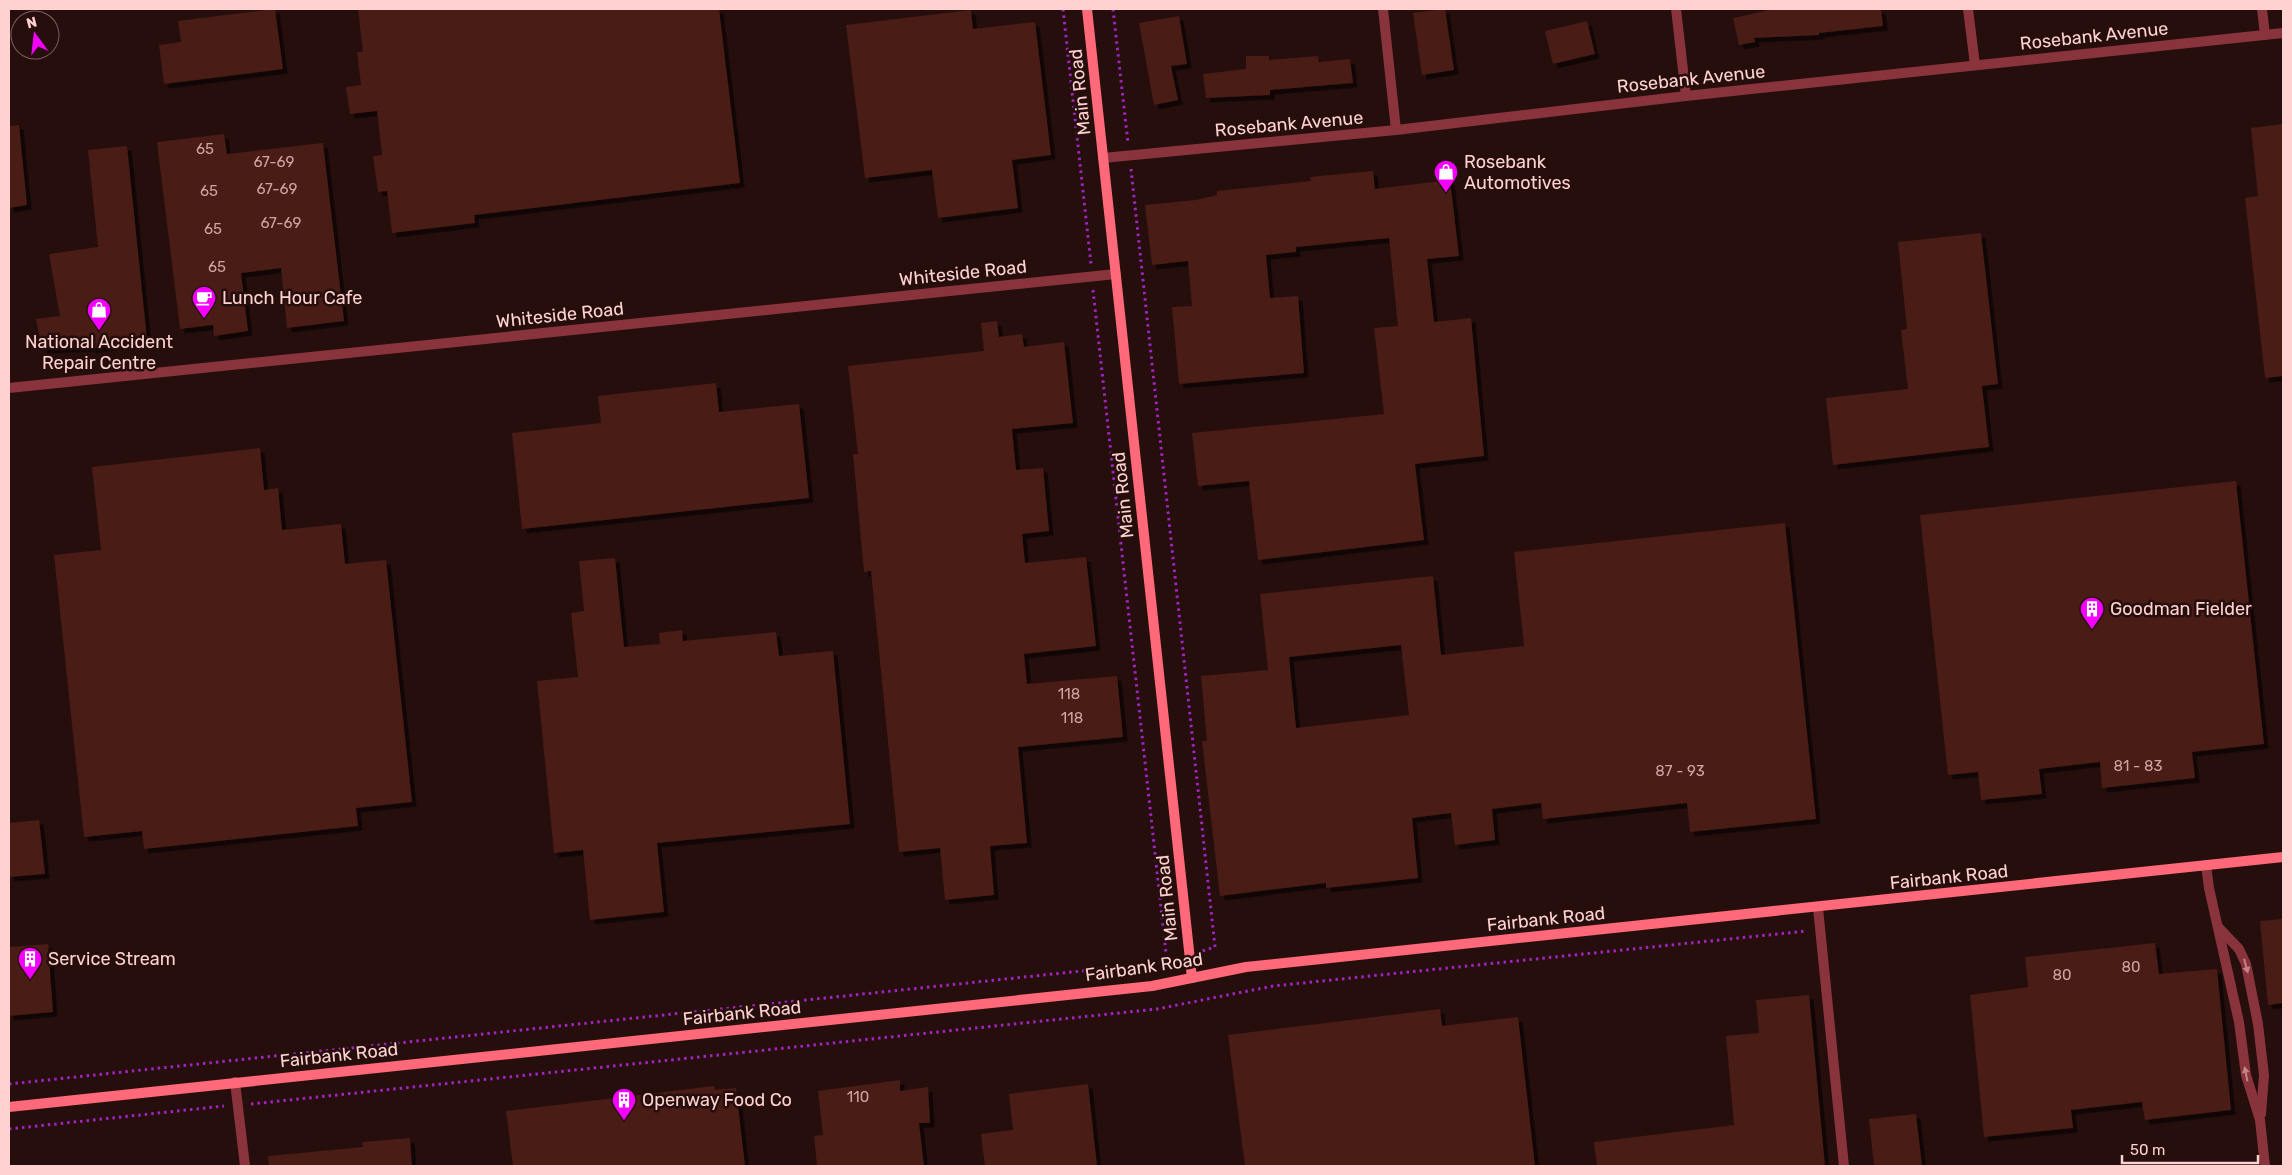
<svg xmlns="http://www.w3.org/2000/svg" width="2292" height="1175" font-family="Rubik,sans-serif">
	<style>
		.building { fill: #481b17; fill-rule: evenodd; filter: url(#shadow) }
		.lines { fill: none; stroke-linecap: round; stroke-linejoin: round }
		.path { stroke: #a224c0; stroke-width: 3; stroke-dasharray: 2.5 4; stroke-linecap: butt }
		.service { stroke: #89343c; stroke-width: 10 }
		.minor { stroke: #89343c; stroke-width: 10 }
		.tertiary { stroke: #89343c; stroke-width: 10 }
		.secondary { stroke: #ff6979; stroke-width: 10 }
		.oneway { fill: #c48387 }
		.labels { text-anchor: middle; dominant-baseline: central; stroke-width: 5; stroke-linejoin: round; paint-order: stroke }
		.number-label { font-size: 15px; fill: #d1a4a3 }
		.street-label { font-size: 18px; fill: #ffd2d2; stroke: #260e0d }
		.poi-label { font-size: 18px; fill: #ffd2d2; stroke: #260e0d; text-anchor: start }
	</style>
	<defs>
		<filter id="shadow"><feDropShadow dx="4.5" dy="4.5" stdDeviation="0" flood-color="#0009"/></filter>
	</defs>
	<rect width="100%" height="100%" fill="#260e0d"/>
	<!-- building -->
	<g class="building">
		<polygon points="275,9 283,69 164,84 159,45 181,42 178,21"/>
		<polygon points="358,9 719,9 740,183 474,215 475,223 392,233 387,191 378,192 373,156 382,155 377,111 350,114 346,87 361,85 357,52 363,52"/>
		<polygon points="1445,9 1454,70 1422,75 1413,13"/>
		<polygon points="1774,9 1881,9 1883,26 1819,33 1819,35 1754,38 1755,42 1739,45 1733,18"/>
		<polygon points="971,10 973,29 1035,22 1051,155 1012,160 1018,208 938,218 932,170 865,178 846,25"/>
		<polygon points="1179,16 1187,64 1171,66 1178,100 1154,105 1139,23"/>
		<polygon points="1587,21 1595,54 1553,64 1545,31"/>
		<polygon points="1246,56 1269,56 1269,60 1318,56 1319,62 1350,59 1353,83 1270,90 1270,95 1206,98 1203,74 1246,69"/>
		<polygon points="2283,124 2283,376 2265,378 2245,198 2258,196 2251,128"/>
		<polygon points="19,125 27,205 9,208 9,126"/>
		<polygon points="224,134 227,154 323,143 344,321 287,328 281,268 241,273 248,331 214,336 213,325 180,329 157,142"/>
		<polygon points="127,146 147,339 91,349 91,347 42,349 36,319 60,316 49,254 98,247 88,150"/>
		<polygon points="1373,171 1375,189 1450,180 1459,256 1427,259 1434,322 1471,318 1484,456 1415,464 1424,540 1258,560 1249,481 1198,486 1192,433 1384,414 1374,328 1398,326 1389,238 1296,247 1296,252 1266,255 1270,298 1298,296 1304,373 1179,384 1172,307 1192,306 1188,261 1152,265 1145,205 1196,200 1217,195 1217,191 1311,181 1310,177"/>
		<polygon points="1981,233 1998,384 1982,386 1989,447 1833,465 1826,398 1908,389 1901,330 1907,329 1898,242"/>
		<polygon points="997,321 999,337 1022,334 1024,347 1064,342 1073,423 1012,429 1016,470 1043,468 1049,531 1022,534 1025,563 1086,557 1096,646 1024,654 1027,684 1117,676 1123,737 1018,747 1027,843 990,846 994,895 945,900 940,848 899,852 871,571 864,572 853,454 858,454 848,366 984,351 981,323"/>
		<polygon points="716,383 719,412 799,404 809,498 522,529 512,433 601,423 598,396"/>
		<polygon points="260,448 264,490 278,488 282,530 341,524 345,564 386,560 412,802 356,808 358,826 144,849 142,831 84,837 54,555 101,550 92,467"/>
		<polygon points="2236,481 2264,744 2192,752 2195,778 2102,788 2100,762 2039,769 2042,794 1981,800 1978,772 1948,775 1920,515"/>
		<path d="M1785 523 1816 819 1690 832 1687 803 1543 819 1541 803 1492 809 1495 840 1455 845 1451 813 1412 818 1418 878 1326 888V883L1220 896 1202 741H1207L1201 676 1268 670 1260 594 1433 576 1441 655 1524 646 1514 552ZM1401 645 1409 715 1296 728 1289 657Z"/>
		<polygon points="615,558 624,647 660,644 659,633 682,630 683,641 776,632 779,656 833,651 850,824 657,843 664,912 590,920 583,850 554,853 537,681 578,677 571,613 584,611 579,561"/>
		<polygon points="39,820 45,874 9,877 9,823"/>
		<polygon points="2283,919 2283,1003 2268,1005 2260,921"/>
		<polygon points="2155,943 2159,974 2217,969 2231,1110 2145,1120 2142,1102 2071,1110 2073,1128 1984,1137 1970,995 2028,987 2025,957"/>
		<polygon points="48,944 53,1012 9,1016 9,947"/>
		<polygon points="1809,995 1825,1166 1597,1166 1594,1142 1734,1125 1726,1036 1759,1033 1756,1000"/>
		<polygon points="1440,1009 1442,1026 1518,1017 1535,1166 1245,1166 1228,1035"/>
		<polygon points="900,1080 900,1091 928,1087 930,1123 919,1123 924,1166 817,1166 814,1136 823,1135 818,1091"/>
		<polygon points="1088,1084 1097,1166 985,1166 981,1134 1013,1130 1009,1094"/>
		<polygon points="714,1086 715,1090 736,1088 745,1166 513,1166 506,1111"/>
		<polygon points="1916,1114 1922,1166 1874,1166 1869,1119"/>
		<polygon points="410,1138 412,1166 269,1166 268,1156 363,1147 362,1142"/>
	</g>
	<g class="lines">
		<!-- path -->
		<g class="path">
			<polyline points="1063,9 1091,264"/>
			<polyline points="1113,9 1128,143"/>
			<polyline points="1131,169 1215,947 1202,951"/>
			<polyline points="1093,290 1167,962 1177,959"/>
			<polyline points="9,1084 1167,962"/>
			<polyline points="251,1104 1157,1009 1273,986 1807,931"/>
			<polyline points="9,1129 224,1106"/>
		</g>
		<!-- service -->
		<g class="service">
			<polyline points="2206,865 2209,888 2239,1022 2246,1075 2260,1120 2265,1166"/>
			<polyline points="1818,908 1844,1166"/>
			<polyline points="2219,928 2239,949 2246,964 2258,1024 2264,1075 2261,1114"/>
		</g>
		<!-- minor -->
		<g class="minor">
			<polyline points="1383,9 1396,130"/>
			<polyline points="1676,9 1686,96"/>
			<polyline points="1968,9 1975,65"/>
			<polyline points="2262,9 2265,35"/>
			<polyline points="235,1082 245,1166"/>
		</g>
		<!-- tertiary -->
		<g class="tertiary">
			<polyline points="1103,158 1396,130 1686,96 2283,33"/>
			<polyline points="9,388 1116,274"/>
		</g>
		<!-- secondary -->
		<g class="secondary">
			<polyline points="1087,9 1192,978"/>
			<polyline points="9,1107 1152,986 1246,967 2283,857"/>
		</g>
	</g>
	<!-- one-way arrows -->
	<defs><path id="oneway-solid" d="M-6-.8H1V-3.2L6.5 0L1 3.2V.8H-6Z" transform="scale(1.25)"/></defs>
	<g class="oneway">
		<use href="#oneway-solid" transform="translate(2246 966) rotate(75)"/>
		<use href="#oneway-solid" transform="translate(2246 1074) rotate(-101)"/>
	</g>
	<!-- icons -->
	<defs>
		<symbol id="shop-pin" viewBox="-11 -11 22 30"><path d="M0 17L-7.5 6A9.5 9.5 0 1 1 7.5 6Z" fill="#f400fd" stroke="#260e0d"/><path d="M-5-2.5h2.3a2.7 3.5 0 0 1 5.4 0H5L5.5 6h-11ZM-1.5-2.5h3a1.5 2.3 0 0 0-3 0Z" fill="#fff"/></symbol>
		<symbol id="cafe-pin" viewBox="-11 -11 22 30"><path d="M0 17L-7.5 6A9.5 9.5 0 1 1 7.5 6Z" fill="#f400fd" stroke="#260e0d"/><path d="M-5.5-4.5H6V0H3Q3 3.5 0 3.5H-2.5Q-5.5 3.5-5.5 0ZM3-3.2v2h1.7v-2ZM-6 4.5H4V6H-6Z" fill="#fff"/></symbol>
		<symbol id="building-pin" viewBox="-11 -11 22 30"><path d="M0 17L-7.5 6A9.5 9.5 0 1 1 7.5 6Z" fill="#f400fd" stroke="#260e0d"/><path d="M-4-6H4V6H1V3H-1V6H-4ZM-2.5-4.3h1.7v1.8h-1.7ZM.8-4.3h1.7v1.8H.8ZM-2.5-1h1.7V.8h-1.7ZM.8-1h1.7V.8H.8Z" fill="#fff"/></symbol>
	</defs>
	<g fill-rule="evenodd">
		<use href="#shop-pin" x="1432" y="158" width="28" height="38"/>
		<use href="#cafe-pin" x="190" y="284" width="28" height="38"/>
		<use href="#shop-pin" x="85" y="296" width="28" height="38"/>
		<use href="#building-pin" x="2078" y="595" width="28" height="38"/>
		<use href="#building-pin" x="16" y="945" width="28" height="38"/>
		<use href="#building-pin" x="610" y="1086" width="28" height="38"/>
	</g>
	<g class="labels">
		<!-- number labels -->
		<g class="number-label">
			<text x="205" y="149">65</text>
			<text x="274" y="162">67-69</text>
			<text x="277" y="189">67-69</text>
			<text x="209" y="191">65</text>
			<text x="281" y="223">67-69</text>
			<text x="213" y="229">65</text>
			<text x="217" y="267">65</text>
			<text x="1069" y="694">118</text>
			<text x="1072" y="718">118</text>
			<text x="2138" y="766">81 - 83</text>
			<text x="1680" y="771">87 - 93</text>
			<text x="2131" y="967">80</text>
			<text x="2062" y="975">80</text>
			<text x="858" y="1097">110</text>
		</g>
		<!-- street labels -->
		<g class="street-label">
			<text transform="translate(2094 36) rotate(-6)">Rosebank Avenue</text>
			<text transform="translate(1691 79) rotate(-6)">Rosebank Avenue</text>
			<text transform="translate(1080 92) rotate(-96)">Main Road</text>
			<text transform="translate(1289 124) rotate(-5)">Rosebank Avenue</text>
			<text transform="translate(963 273) rotate(-6)">Whiteside Road</text>
			<text transform="translate(560 315) rotate(-6)">Whiteside Road</text>
			<text transform="translate(1123 495) rotate(-96)">Main Road</text>
			<text transform="translate(1949 877) rotate(-6)">Fairbank Road</text>
			<text transform="translate(1167 898) rotate(-96)">Main Road</text>
			<text transform="translate(1546 919) rotate(-6)">Fairbank Road</text>
			<text transform="translate(1144 967) rotate(-8)">Fairbank Road</text>
			<text transform="translate(742 1013) rotate(-6)">Fairbank Road</text>
			<text transform="translate(339 1055) rotate(-6)">Fairbank Road</text>
		</g>
		<!-- poi labels -->
		<g class="poi-label">
			<text x="1464" y="162">Rosebank<tspan x="1464" dy="21">Automotives</tspan></text>
			<text x="222" y="298">Lunch Hour Cafe</text>
			<text x="99" y="342" text-anchor="middle">National Accident<tspan x="99" dy="21">Repair Centre</tspan></text>
			<text x="2110" y="609">Goodman Fielder</text>
			<text x="48" y="959">Service Stream</text>
			<text x="642" y="1100">Openway Food Co</text>
		</g>
	</g>
	<!-- border -->
	<rect width="2292" height="1175" fill="none" stroke="#ffd2d2" stroke-width="20"/>
	<!-- north arrow -->
	<g transform="translate(35 35) rotate(345)"><circle r="24" fill="#260e0d" stroke="#7d5c5c"/>
	<path d="M0-4L9 19L0 12L-9 19Z" fill="#f400fd"/>
	<text y="-8" font-size="14" font-weight="bold" text-anchor="middle" fill="#ffd2d2">N</text>
	</g>
	<!-- scale -->
	<path d="M2122 1155v8h136v-8" fill="none" stroke="#ffd2d2" stroke-width="2.5"/>
	<text x="2130" y="1155" font-size="15" fill="#ffd2d2" stroke="#260e0d" stroke-width="4" paint-order="stroke">50 m</text>
</svg>
